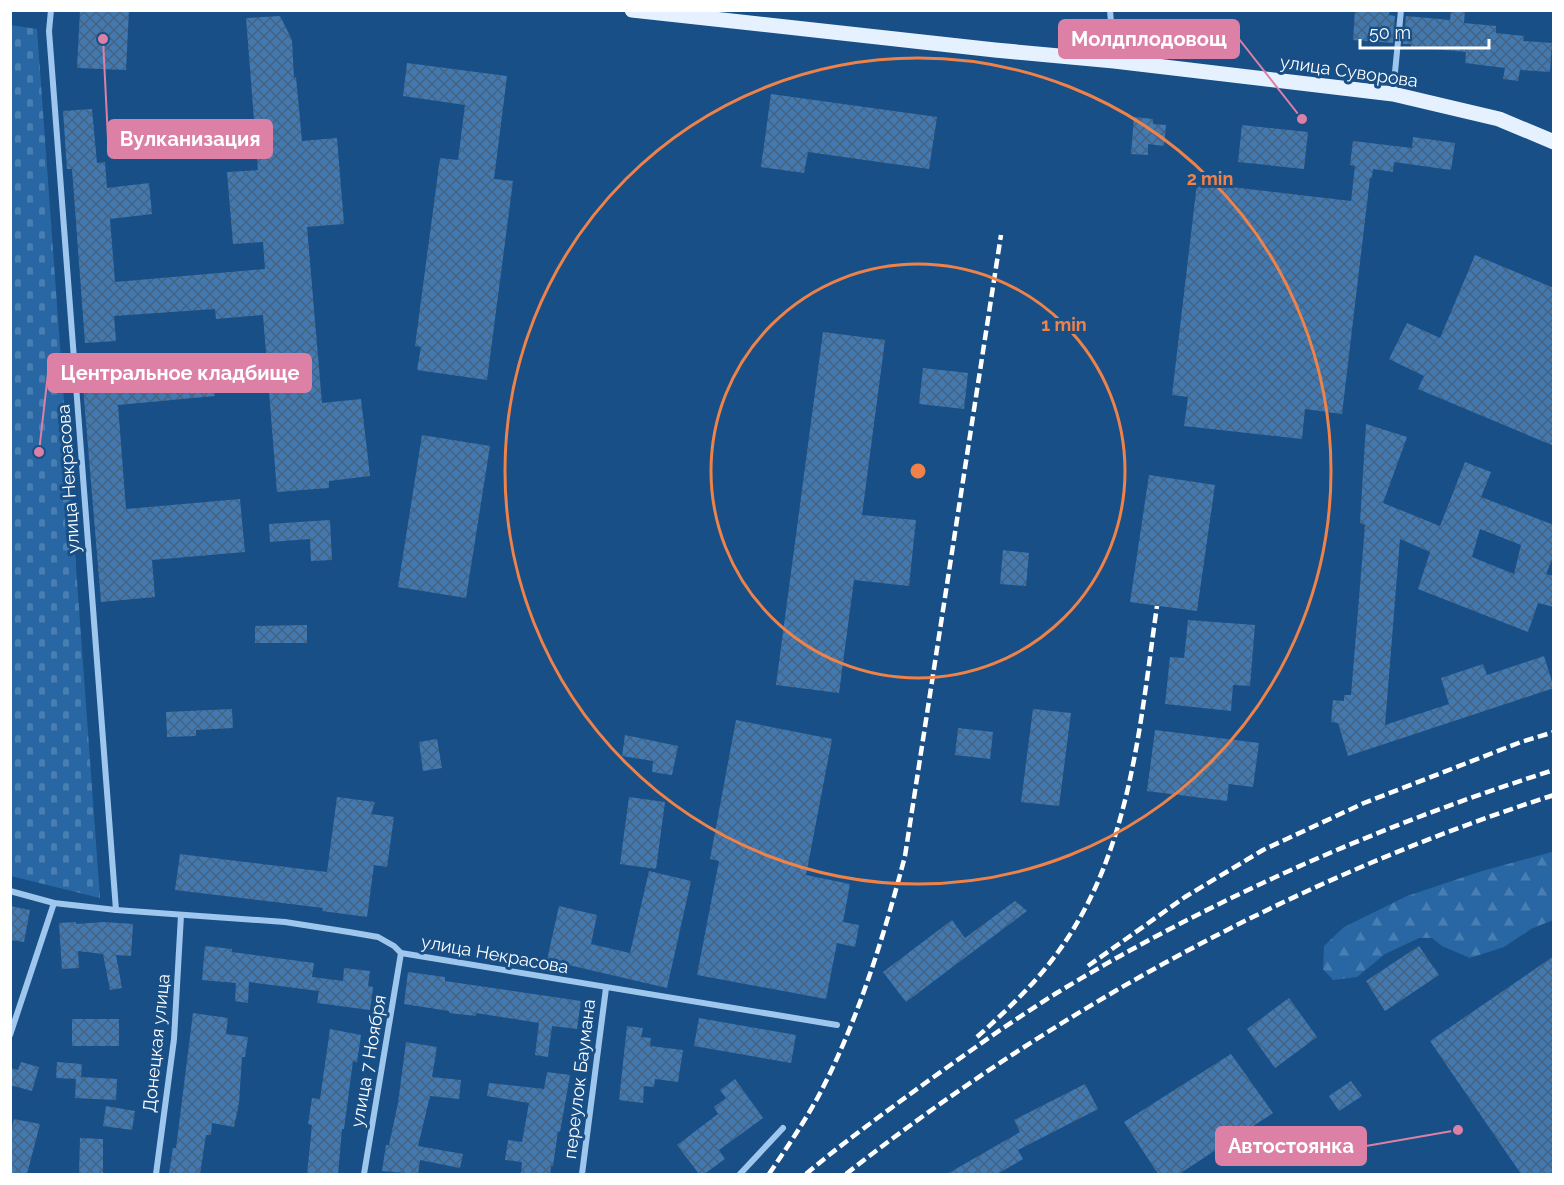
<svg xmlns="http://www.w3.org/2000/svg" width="1564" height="1185" font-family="Raleway,sans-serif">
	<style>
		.forest { fill: url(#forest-firs) }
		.cemetery { fill: url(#cemetery-stones) }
		.building { fill: url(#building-cross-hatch); fill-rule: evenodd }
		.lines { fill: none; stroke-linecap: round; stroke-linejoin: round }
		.street { stroke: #9fc7ed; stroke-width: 6 }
		.primary { stroke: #e5f1ff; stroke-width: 15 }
		.rail { stroke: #fff; stroke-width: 4.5; stroke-dasharray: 10 4.5; stroke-linecap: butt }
		.ring { fill: none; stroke: #ee8249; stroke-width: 3 }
		.labels { text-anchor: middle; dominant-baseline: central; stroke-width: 6; stroke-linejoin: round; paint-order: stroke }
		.street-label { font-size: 18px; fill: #fff; stroke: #184f86 }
		.centre { fill: #ee8249; stroke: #184f86; stroke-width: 3 }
		.ring-label { font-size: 18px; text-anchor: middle; font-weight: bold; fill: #ee8249; stroke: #184f86; stroke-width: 6; stroke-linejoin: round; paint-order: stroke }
		.leader { fill: none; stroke: #dd80a5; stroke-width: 2 }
		.callout-dot { fill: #dd80a5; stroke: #184f86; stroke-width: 2 }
		.callout { fill: #dd80a5; stroke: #dd80a5; stroke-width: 2 }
		.callout-label { font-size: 20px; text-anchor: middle; font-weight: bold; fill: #fff }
	</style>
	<defs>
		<pattern id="forest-firs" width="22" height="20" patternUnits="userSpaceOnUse" patternTransform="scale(1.5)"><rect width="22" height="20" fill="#2867a3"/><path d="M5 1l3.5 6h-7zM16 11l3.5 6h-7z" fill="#487eb1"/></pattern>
		<pattern id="cemetery-stones" width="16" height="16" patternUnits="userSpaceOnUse" patternTransform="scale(1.5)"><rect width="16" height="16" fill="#2867a3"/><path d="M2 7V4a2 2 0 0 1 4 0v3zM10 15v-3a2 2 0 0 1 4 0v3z" fill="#487eb1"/></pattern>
		<pattern id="building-cross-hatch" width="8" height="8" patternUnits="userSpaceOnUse" patternTransform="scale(1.5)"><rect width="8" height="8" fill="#4179b0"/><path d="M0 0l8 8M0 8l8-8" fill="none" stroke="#46627e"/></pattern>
	</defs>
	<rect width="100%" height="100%" fill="#184f86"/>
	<!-- forest -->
	<polygon class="forest" points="1552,852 1553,920 1531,929 1504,947 1470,958 1442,946 1432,938 1419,938 1385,954 1357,977 1333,980 1323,969 1324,946 1344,927 1407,896 1482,871"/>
	<!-- cemetery -->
	<polygon class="cemetery" points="10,25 37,29 100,898 11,876"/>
	<!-- building -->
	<g class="building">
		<polygon points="80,10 129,10 126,70 77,68"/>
		<polygon points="1355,10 1390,10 1389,15 1395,16 1393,43 1353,40"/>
		<polygon points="1451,10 1465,10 1464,23 1496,26 1496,33 1524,36 1523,41 1552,43 1550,72 1520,70 1518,81 1503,79 1505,68 1465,63 1466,52 1411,47 1411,44 1403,44 1406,16 1450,20"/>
		<polygon points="280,16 292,40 294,78 296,77 302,141 337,138 344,224 307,227 322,403 361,399 370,476 329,481 329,488 277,492 263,315 216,319 215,309 114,316 116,341 85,343 72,169 67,169 63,111 92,109 97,163 105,162 107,188 149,183 152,214 110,219 115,282 265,269 263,242 233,244 227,172 258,170 246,18"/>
		<polygon points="407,63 507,76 494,179 513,181 487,380 417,370 421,347 415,346 440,158 458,160 465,105 403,96"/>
		<polygon points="771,94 937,117 929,169 808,152 804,173 761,167"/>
		<polygon points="1134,117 1153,119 1153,124 1166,125 1164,146 1148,144 1148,155 1131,154"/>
		<polygon points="1242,125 1308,132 1304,169 1238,162"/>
		<polygon points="1413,137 1455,143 1451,170 1394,162 1393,172 1373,169 1372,178 1370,178 1342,414 1305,409 1302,439 1184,426 1188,397 1172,395 1197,183 1351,201 1355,166 1350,165 1353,141 1412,148"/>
		<polygon points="1475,255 1554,288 1554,446 1418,389 1424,376 1389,359 1407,323 1440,338"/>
		<polygon points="823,332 885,340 862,515 916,520 909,586 854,580 839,693 776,685"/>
		<polygon points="213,364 215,396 118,405 126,509 240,499 245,552 152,560 155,597 101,602 82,375"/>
		<polygon points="923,368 968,373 964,409 919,404"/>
		<path d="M1366 424 1407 437 1383 503 1440 526 1465 462 1491 472 1481 497 1554 525V555L1546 574 1554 576V607L1538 603 1528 632 1418 589 1430 552 1400 539 1385 725 1449 704 1441 678 1483 664 1487 675 1544 656 1554 688 1348 756 1338 723 1331 722 1333 700 1344 701V695H1351L1365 525 1360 523ZM1480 529 1521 545 1514 574 1472 557Z"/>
		<polygon points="422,435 490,446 466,598 398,587"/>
		<polygon points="1149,475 1215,485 1197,611 1130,602"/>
		<polygon points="330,520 332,560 311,561 310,539 270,542 269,524"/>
		<polygon points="1003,550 1029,553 1026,586 1000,584"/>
		<polygon points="1188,620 1255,625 1250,686 1233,685 1231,711 1165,704 1170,657 1184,658"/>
		<polygon points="307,625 307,643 255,643 255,626"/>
		<polygon points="232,709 233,728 196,730 196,736 167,737 166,712"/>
		<polygon points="1033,709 1071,713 1059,806 1021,802"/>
		<polygon points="736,720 832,739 806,875 850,884 843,922 859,925 855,947 837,943 826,999 697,975 719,861 710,859"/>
		<polygon points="958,728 993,732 990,759 955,755"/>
		<polygon points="1155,730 1259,743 1253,787 1229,784 1227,801 1147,791"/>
		<polygon points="625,735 678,746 672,775 652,772 653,761 622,756"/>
		<polygon points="437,739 442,768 423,771 419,742"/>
		<polygon points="337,797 375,802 371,814 394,817 387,867 374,865 367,917 322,911 323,908 175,890 180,854 327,872"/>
		<polygon points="629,797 665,802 656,869 620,864"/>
		<polygon points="649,871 691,881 667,988 547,960 559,906 597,915 591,944 630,953"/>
		<polygon points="1015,901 1027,911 906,1002 883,972 952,920 965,938"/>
		<polygon points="10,906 30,910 24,942 10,940"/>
		<polygon points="76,922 76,924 104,922 133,924 131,956 116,955 122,988 110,990 103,954 78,951 79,968 62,969 59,923"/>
		<polygon points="205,946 232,949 232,952 314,963 312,977 343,981 344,968 370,971 368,986 373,987 370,1010 317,1003 319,991 249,982 248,1003 235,1001 236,983 202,980"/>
		<polygon points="1419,946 1439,975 1385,1011 1366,981"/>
		<polygon points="1554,956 1554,1174 1521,1174 1430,1041"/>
		<polygon points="408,972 445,977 445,981 581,1001 577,1029 552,1026 548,1057 535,1055 539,1023 476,1013 476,1016 449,1013 449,1011 404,1004"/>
		<polygon points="1289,998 1317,1037 1275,1068 1247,1029"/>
		<polygon points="193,1013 228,1018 226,1034 248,1037 245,1057 242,1057 239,1103 234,1127 212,1123 211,1135 206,1135 200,1174 169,1174 173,1148 176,1148"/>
		<polygon points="699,1018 796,1035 791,1063 694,1046"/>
		<rect x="72" y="1019" width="47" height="27"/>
		<polygon points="627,1026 643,1028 641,1037 651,1038 650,1046 683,1050 678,1082 655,1079 654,1087 644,1086 643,1103 619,1100"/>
		<polygon points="330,1029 361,1035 357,1062 353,1061 344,1129 342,1129 338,1174 307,1174 312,1125 308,1124 312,1098 320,1099"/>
		<polygon points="406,1042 437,1047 432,1077 461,1080 459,1099 430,1096 418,1146 463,1154 460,1168 420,1160 418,1174 382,1171 386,1145 389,1145 398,1103"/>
		<polygon points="1231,1054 1273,1113 1179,1174 1158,1174 1124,1122"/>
		<polygon points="21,1062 39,1067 32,1091 10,1085 10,1068 18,1070"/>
		<polygon points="57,1062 82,1064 81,1077 117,1079 116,1100 75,1098 76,1079 56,1078"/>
		<polygon points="547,1072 570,1075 560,1132 558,1131 553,1166 551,1166 550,1174 521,1174 522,1162 505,1160 508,1140 522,1142 529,1103 487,1096 489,1083 544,1089"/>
		<polygon points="735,1079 763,1118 719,1150 725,1159 704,1174 699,1174 677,1145 718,1114 714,1107 726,1098 720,1090"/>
		<polygon points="1351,1081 1362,1096 1339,1111 1329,1096"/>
		<polygon points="1085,1084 1098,1109 1018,1150 1023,1159 997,1174 947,1174 1020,1132 1014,1120"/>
		<polygon points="106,1106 135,1111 132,1130 103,1126"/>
		<polygon points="14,1119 40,1124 27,1174 10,1174 10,1136"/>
		<polygon points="80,1138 103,1139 103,1174 79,1173"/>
	</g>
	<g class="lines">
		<!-- street -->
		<g class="street">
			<polyline points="51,10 49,31 116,910"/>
			<polyline points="1110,10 1114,61"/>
			<polyline points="1393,93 1401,10"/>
			<polyline points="10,891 54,903 116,910 285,922 349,932 378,937 394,946 401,953 837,1025"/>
			<polyline points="10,1035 54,903"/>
			<polyline points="156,1174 174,1039 181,915"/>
			<polyline points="364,1174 401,953"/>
			<polyline points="582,1174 606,988"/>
			<polyline points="740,1174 783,1128"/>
		</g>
		<!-- primary -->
		<polyline class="primary" points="632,10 995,50 1114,61 1393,94 1499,119 1554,142"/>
		<!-- rail -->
		<g class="rail">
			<polyline points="1088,966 1185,897 1263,850 1364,803 1521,742 1554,732"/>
			<path d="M977 1037C1006 1011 1035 984 1058 952 1131 852 1140 724 1157 606"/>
			<path d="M769 1174C786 1149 803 1124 818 1097 857 1024 884 936 905 856L1001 235"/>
			<path d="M806 1174C845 1141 887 1111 928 1081 970 1051 1012 1021 1055 994 1211 899 1380 825 1554 770"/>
			<path d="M846 1174C1058 1008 1297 877 1554 795"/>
		</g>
	</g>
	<!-- distance rings -->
	<g class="ring">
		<circle cx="918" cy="471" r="207"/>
		<circle cx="918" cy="471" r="413"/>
	</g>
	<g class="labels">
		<!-- street labels -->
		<g class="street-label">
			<text transform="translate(1349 71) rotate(8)">улица Суворова</text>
			<text transform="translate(68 479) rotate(-94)">улица Некрасова</text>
			<text transform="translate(495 954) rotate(10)">улица Некрасова</text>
			<text transform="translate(156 1043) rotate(-84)">Донецкая улица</text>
			<text transform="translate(368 1061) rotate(-80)">улица 7 Ноября</text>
			<text transform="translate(579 1079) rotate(-83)">переулок Баумана</text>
		</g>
	</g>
	<circle cx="918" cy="471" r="9" class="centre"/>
	<g class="ring-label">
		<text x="1210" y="185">2 min</text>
		<text x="1064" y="331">1 min</text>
	</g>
	<!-- callouts -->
	<path class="leader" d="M1302 119L1239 39M103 39L108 139M39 452L48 373M1458 1130L1366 1146"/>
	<g class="callout-dot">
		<circle cx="1302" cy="119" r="6"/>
		<circle cx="103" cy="39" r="6"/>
		<circle cx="39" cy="452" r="6"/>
		<circle cx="1458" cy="1130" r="6"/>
	</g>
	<g class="callout">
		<rect x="1059" y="20" width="180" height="38" rx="6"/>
		<rect x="108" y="120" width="164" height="38" rx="6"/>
		<rect x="48" y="354" width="263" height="38" rx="6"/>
		<rect x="1216" y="1127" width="150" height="38" rx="6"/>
	</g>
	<g class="callout-label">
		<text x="1149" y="46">Молдплодовощ</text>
		<text x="190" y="146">Вулканизация</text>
		<text x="180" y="380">Центральное кладбище</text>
		<text x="1291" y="1153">Автостоянка</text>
	</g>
	<!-- border -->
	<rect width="1564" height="1185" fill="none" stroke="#ffffff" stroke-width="24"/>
	<!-- scale -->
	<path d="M1360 39v9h129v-9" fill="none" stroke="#ffffff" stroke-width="3"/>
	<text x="1369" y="39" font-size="18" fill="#ffffff" stroke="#184f86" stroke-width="4.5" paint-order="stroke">50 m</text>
</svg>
